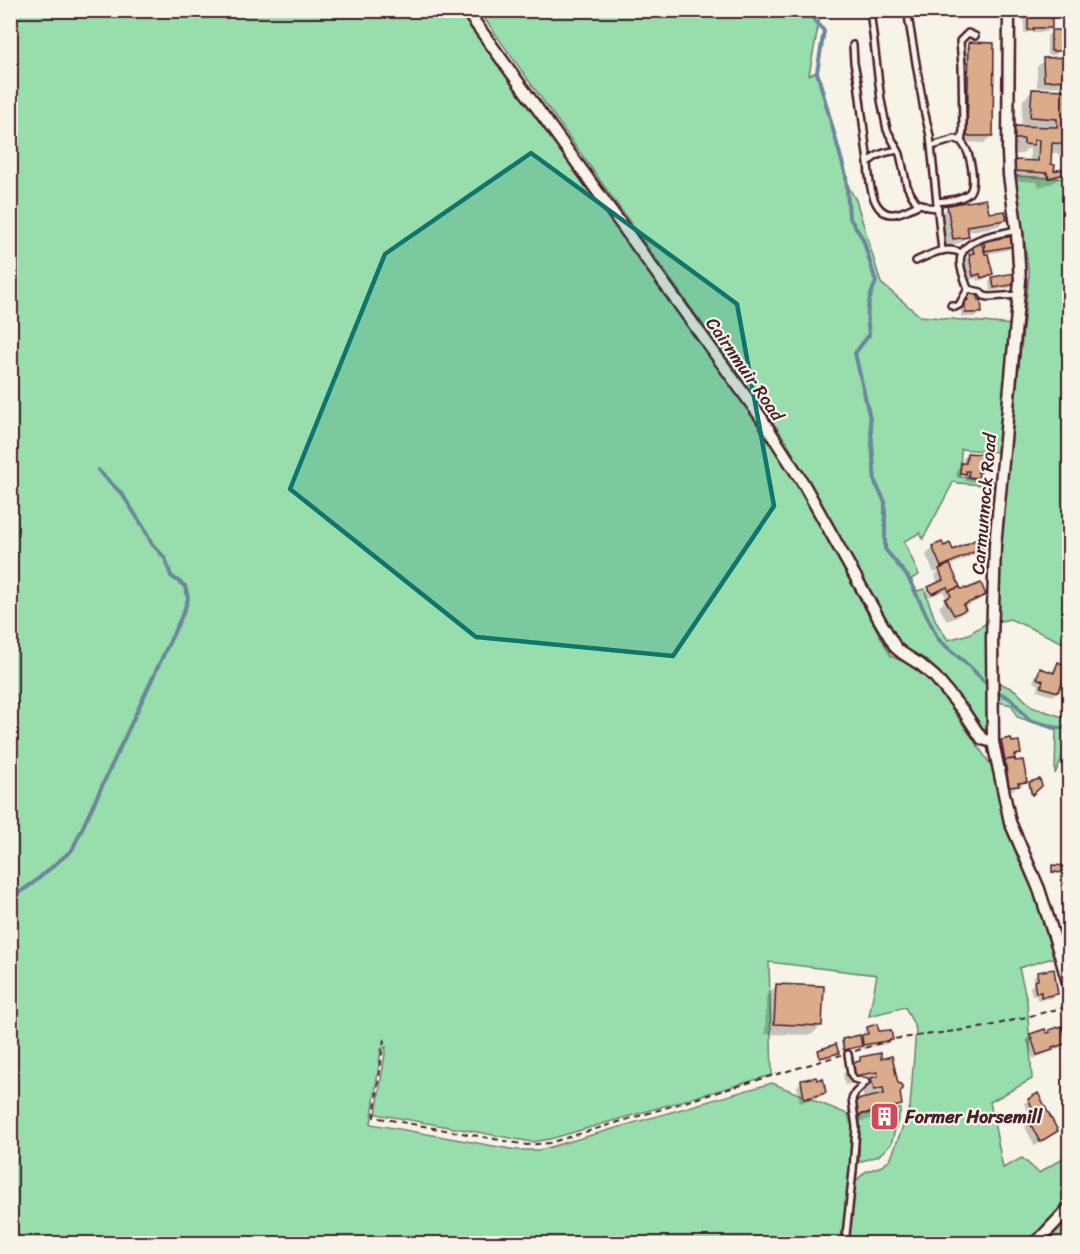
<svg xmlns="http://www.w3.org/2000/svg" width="1080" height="1254" font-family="Sriracha,sans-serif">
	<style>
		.green { fill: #97deac; stroke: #707e6c; stroke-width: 1.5 }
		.shadow { fill: #0003 }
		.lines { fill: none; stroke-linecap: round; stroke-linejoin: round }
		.stream { stroke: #6d869b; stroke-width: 4 }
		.building { fill: #daac8b; stroke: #4a1f2b; stroke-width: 1.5 }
		.service-casing { stroke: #4a1f2b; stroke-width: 10 }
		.minor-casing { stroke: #4a1f2b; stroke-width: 15 }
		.path { stroke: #4a1f2b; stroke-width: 2; stroke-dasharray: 6 4.5; stroke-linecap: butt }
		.service { stroke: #f7f3e8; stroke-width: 5 }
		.minor { stroke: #f7f3e8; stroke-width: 10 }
		.marked { fill: #0f766e; fill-opacity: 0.2; stroke: #0f766e; stroke-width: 4.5; stroke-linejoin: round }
		.labels { text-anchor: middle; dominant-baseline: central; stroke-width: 4.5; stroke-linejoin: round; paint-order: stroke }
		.street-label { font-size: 18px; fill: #4a1f2b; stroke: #f7f3e8 }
		.poi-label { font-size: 18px; font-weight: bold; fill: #4a1f2b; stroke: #f7f3e8; text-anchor: start }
	</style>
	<rect width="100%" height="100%" fill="#f7f3e8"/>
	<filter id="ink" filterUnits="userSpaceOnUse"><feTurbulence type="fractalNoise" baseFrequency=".0167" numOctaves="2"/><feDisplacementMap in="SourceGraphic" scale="12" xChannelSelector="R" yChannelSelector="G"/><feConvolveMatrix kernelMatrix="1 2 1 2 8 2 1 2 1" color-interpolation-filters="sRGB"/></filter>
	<g filter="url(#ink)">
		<!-- green -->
		<g class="green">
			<polygon points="11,11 460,11 781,455 891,656 908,664 935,684 993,768 1003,821 1021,864 1035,895 1056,957 1019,968 1027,1001 1032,1079 990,1102 1003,1168 1022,1158 1039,1173 1069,1154 1069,1201 1045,1226 1022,1243 848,1243 855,1182 865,1172 882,1166 891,1158 910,1107 916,1029 905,1007 869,1016 877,975 769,962 772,1075 550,1139 532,1142 376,1114 386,1047 381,1049 371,1124 516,1150 540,1150 772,1083 852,1116 854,1126 842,1243 11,1243 10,976 15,937 11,926"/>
			<polygon points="479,11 821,11 809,75 817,72 849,188 856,200 881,283 920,316 1013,325 997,452 961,449 960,477 995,481 995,486 957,483 954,481 923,539 920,533 904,541 919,575 911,579 917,591 924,589 936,622 948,640 969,634 988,622 988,726 985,730 980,728 946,681 924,659 912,653 899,643 786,441"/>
			<polygon points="1016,176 1069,179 1069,651 1066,644 1010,619 996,622 998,555 1029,275"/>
			<polygon points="997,682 1015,690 1032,707 1069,719 1069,741 1055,774 1056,730 1017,717 1012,705 997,702"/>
			<polygon points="901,1109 891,1144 878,1156 859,1162 860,1115"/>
			<polygon points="1069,1219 1069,1243 1045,1243"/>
		</g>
		<!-- shadow -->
		<g class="shadow">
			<polygon points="1028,13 1050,28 1046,32 1029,32 1024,34 1024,17"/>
			<polygon points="1052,32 1060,51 1055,55 1047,55 1047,36"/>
			<polygon points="969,44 992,135 984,143 961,142 962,51"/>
			<polygon points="1070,59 1070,86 1037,87 1037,67 1044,60"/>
			<polygon points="1033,90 1070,91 1070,157 1058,155 1058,153 1050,153 1049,165 1052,174 1063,174 1053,183 1039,187 1037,182 1005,180 1004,171 1014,162 1030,162 1030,149 1027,149 1022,154 1015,154 1015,149 1005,148 1005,137 1015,127 1021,128 1023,100"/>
			<polygon points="948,207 987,215 1005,219 998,226 967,232 967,236 960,243 946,246 941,214"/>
			<polygon points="984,242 1012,246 1008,250 986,254 992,274 987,278 977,281 976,278 969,280 965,260 969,256 968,250 972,245 981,245"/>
			<polygon points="993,278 1015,284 1010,288 990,291 989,282"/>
			<polygon points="969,295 980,312 976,317 961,317 961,306"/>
			<polygon points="968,454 979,471 977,473 977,477 972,482 965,481 965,477 962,475 960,478 956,477 957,469 963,464 963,459"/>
			<polygon points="987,545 980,552 949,566 961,591 985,594 977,601 963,608 964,610 957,617 947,621 939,607 944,602 943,600 946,597 943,591 927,598 925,593 929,588 938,584 935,575 940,571 934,573 926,555 933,548 943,548 952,551"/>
			<polygon points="1058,664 1057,691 1053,696 1037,691 1039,685 1033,682 1036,674 1040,670 1052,674 1053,669"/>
			<polygon points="1002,741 1019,753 1013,758 1025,781 1021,786 1016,787 1013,790 1005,791 998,745"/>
			<polygon points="1030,783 1041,786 1030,795 1028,785"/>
			<polygon points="1053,866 1064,872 1063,874 1051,873 1051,868"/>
			<polygon points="1070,878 1070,896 1065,882"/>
			<polygon points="1038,973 1056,993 1052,998 1037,1000 1036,995 1032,996 1030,987 1034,983 1033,978"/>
			<polygon points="776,986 821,1026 811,1035 765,1034 766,996"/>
			<polygon points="867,1028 891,1040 887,1044 859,1049 859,1047 842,1051 841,1042 842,1040 860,1039 863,1036 863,1033"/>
			<polygon points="1050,1031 1066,1042 1062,1047 1033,1059 1026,1040 1031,1036 1046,1035"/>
			<polygon points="861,1059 880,1060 898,1092 900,1105 890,1115 890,1118 883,1126 874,1127 871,1119 849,1124 847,1111 857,1101 864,1100 862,1090 868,1084 868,1081 845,1085 843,1074 852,1064 856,1064"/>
			<polygon points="801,1082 816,1082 825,1093 820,1097 800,1103 797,1086"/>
			<polygon points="1028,1100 1056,1131 1035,1146 1025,1127 1033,1121 1024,1104"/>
		</g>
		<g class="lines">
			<!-- stream -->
			<g class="stream">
				<path d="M806 10 824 31 817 72 846 176 849 217 863 239 876 282C867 301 866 314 869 335L855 353 870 419 875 482 885 502V549L908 577 938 639 970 667 992 689 1011 699 1029 720 1058 728H1070"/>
				<polyline points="10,899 33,883 72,850 184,611 188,598 185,586 171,576 165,558 152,544 144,528 122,494 98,470"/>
				<polyline points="10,927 15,937 10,976"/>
			</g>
		</g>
		<!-- building -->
		<g class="building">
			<polygon points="1028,11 1052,11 1052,28 1033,28 1033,30 1028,30"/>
			<rect x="1051" y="30" width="10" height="21"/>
			<polygon points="969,42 994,43 993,136 967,136"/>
			<polygon points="1070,57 1070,80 1044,81 1043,58"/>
			<polygon points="1032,89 1070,90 1070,146 1067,144 1052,143 1051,164 1055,165 1054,171 1062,169 1064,174 1049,178 1047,173 1014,171 1014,160 1038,161 1039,140 1034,140 1034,145 1024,144 1024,139 1014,139 1014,126 1057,127 1057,119 1030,117"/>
			<polygon points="986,199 989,213 1005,211 1007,220 967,226 969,237 953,239 947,205"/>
			<polygon points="1013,236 1014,246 985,251 984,241"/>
			<polygon points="981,241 985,254 988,254 993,274 981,278 980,274 973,276 969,254 974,253 971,244"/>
			<polygon points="1014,273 1016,284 994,288 992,277"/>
			<polygon points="978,293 978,300 981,299 982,313 965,313 965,300 968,300 968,294"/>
			<polygon points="967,453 982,454 981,472 977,472 979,473 978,478 968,477 969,471 966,471 966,474 960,473 961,463 966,463"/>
			<polygon points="984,536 989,545 941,567 932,546 942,542 944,546 950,543 953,550"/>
			<polygon points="950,564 960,587 949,591 947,587 932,594 928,587 943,580 939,569"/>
			<polygon points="981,583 986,595 963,605 966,610 954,615 945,599 951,596 949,591 960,587 961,589 965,588 966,589"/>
			<polygon points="1058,662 1070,667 1058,692 1041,687 1043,681 1037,678 1040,668 1054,673"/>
			<polygon points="1011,738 1012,742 1019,741 1021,754 1014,755 1015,759 1005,760 1001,740"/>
			<polygon points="1015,759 1015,761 1023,760 1027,782 1018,783 1019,786 1009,787 1005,760"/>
			<polygon points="1040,779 1042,786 1032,795 1029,782"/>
			<polygon points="1052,865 1067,866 1066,873 1052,872"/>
			<polygon points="1054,969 1058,994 1041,997 1041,992 1036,993 1034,981 1038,980 1037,972"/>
			<polygon points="776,984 824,986 822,1026 774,1024"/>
			<polygon points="877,1024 879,1031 891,1030 893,1040 863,1045 862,1035 868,1034 867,1027"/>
			<polygon points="1062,1026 1068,1043 1055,1047 1055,1046 1052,1047 1053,1050 1037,1055 1030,1034 1045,1029 1047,1033 1050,1032 1049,1030"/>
			<polygon points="860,1035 862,1046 844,1050 842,1039"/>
			<polygon points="836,1044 839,1053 820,1058 818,1050"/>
			<polygon points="881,1053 881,1059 892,1056 898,1083 901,1084 903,1089 900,1092 902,1105 858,1115 856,1100 884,1094 883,1088 874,1090 871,1078 878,1076 877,1072 854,1076 852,1063 860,1061 860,1057"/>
			<polygon points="816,1077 817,1080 823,1078 826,1093 804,1099 801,1080"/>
			<polygon points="1038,1093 1058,1131 1040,1142 1029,1121 1037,1117 1028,1099"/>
			<polygon points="891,1109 892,1116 889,1122 885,1124 878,1123 875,1113"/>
		</g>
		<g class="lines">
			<defs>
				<g id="service">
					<polyline points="870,10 881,100 887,130 900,154 907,186 911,194 916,202 928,207 938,208"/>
					<polyline points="907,10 924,110 930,136 942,251"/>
					<polyline points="853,45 854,63 858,82 868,163"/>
					<polyline points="961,141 963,131 962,66 960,41 968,33 975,36"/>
					<path d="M932 146 955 139C959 140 961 140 963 144 970 152 977 184 969 193 961 200 947 201 937 202"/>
					<path d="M898 150C886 152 876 154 868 163 869 179 871 216 894 214 903 213 912 207 921 204"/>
					<path d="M916 261C931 254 946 245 962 253"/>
					<polyline points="968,289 981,292 984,296 989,297 1018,295"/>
					<path d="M951 305 955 307 959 305 968 289C965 279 958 266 961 256 966 237 1000 234 1017 230"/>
					<polyline points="845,1244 853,1171 856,1127 852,1099 855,1093 866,1082 854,1079 851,1074 848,1054"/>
				</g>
				<g id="minor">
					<polyline points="466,10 760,416 803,483 879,619 896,648 902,653 921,665 935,677 964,712 982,739 993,742"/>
					<polyline points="1009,10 1008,152 1009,175 1017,233 1020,281 995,546 992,638 993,742 1010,822 1039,889 1060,955 1070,990"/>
					<polyline points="1035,1244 1070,1207"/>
				</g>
			</defs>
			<!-- service casing -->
			<use href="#service" class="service-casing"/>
			<!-- minor casing -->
			<use href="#minor" class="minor-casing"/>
			<!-- path -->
			<g class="path">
				<polyline points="384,1039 374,1117 527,1145 549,1143 841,1055"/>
				<polyline points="855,1051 894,1039 986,1027 1070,1006"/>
			</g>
			<!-- service -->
			<use href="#service" class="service"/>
			<!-- minor -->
			<use href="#minor" class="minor"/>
		</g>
	</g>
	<!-- marked area -->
	<path class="marked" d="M531 153 737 304 774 506 673 656 476 637 290 489 385 254Z"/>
	<!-- icons -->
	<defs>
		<symbol id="building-square" viewBox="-11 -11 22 22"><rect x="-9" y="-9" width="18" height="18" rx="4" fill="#d1495b" stroke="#f7f3e8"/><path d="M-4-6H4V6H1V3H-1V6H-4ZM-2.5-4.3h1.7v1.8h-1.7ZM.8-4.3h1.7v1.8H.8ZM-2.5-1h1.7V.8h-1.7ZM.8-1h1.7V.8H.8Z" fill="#fff"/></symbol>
	</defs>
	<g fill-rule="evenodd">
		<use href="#building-square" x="868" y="1100" width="33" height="33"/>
	</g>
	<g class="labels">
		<!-- street labels -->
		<g class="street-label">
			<text transform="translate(745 369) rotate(55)">Cairnmuir Road</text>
			<text transform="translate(984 504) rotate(-85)">Carmunnock Road</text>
		</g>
		<!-- poi labels -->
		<g class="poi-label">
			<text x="905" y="1117">Former Horsemill</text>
		</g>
	</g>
	<!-- margin -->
	<rect width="1080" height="1254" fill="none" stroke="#f7f3e8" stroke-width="36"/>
	<rect x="18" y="18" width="1044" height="1218" fill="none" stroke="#4a1f2b" stroke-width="2" filter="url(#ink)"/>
</svg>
